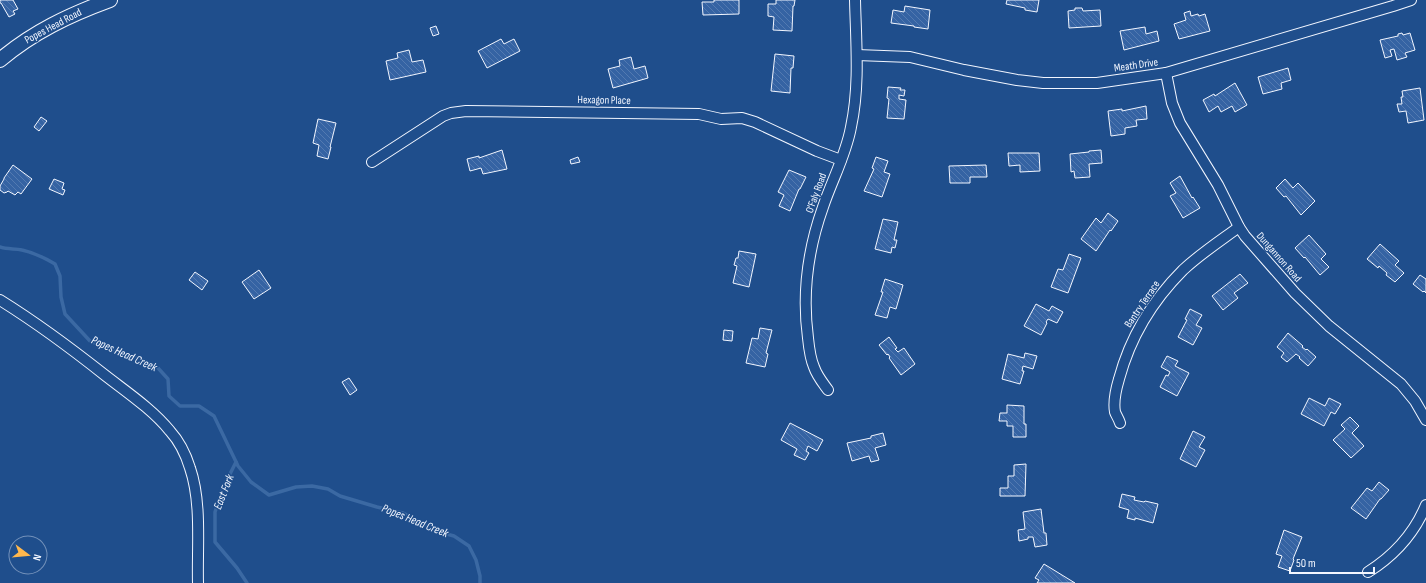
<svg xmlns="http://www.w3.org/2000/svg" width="1426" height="583" font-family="'Sofia Sans Condensed',sans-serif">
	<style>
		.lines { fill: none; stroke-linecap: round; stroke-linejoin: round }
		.stream { stroke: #3b69a3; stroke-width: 3.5 }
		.building { fill: url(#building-back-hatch); stroke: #f2f6ff }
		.street-casing { stroke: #f2f6ff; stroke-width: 12 }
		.secondary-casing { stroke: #f2f6ff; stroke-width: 16 }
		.street { stroke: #1f4e8c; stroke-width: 10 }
		.secondary { stroke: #1f4e8c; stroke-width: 14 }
		.labels { text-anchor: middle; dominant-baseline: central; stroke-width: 3; stroke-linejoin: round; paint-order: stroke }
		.street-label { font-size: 11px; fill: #f2f6ff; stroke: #1f4e8c }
		.water-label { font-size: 12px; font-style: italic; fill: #f2f6ff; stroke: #1f4e8c }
	</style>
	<defs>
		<pattern id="building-back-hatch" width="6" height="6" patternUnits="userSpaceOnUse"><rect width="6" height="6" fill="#3563a3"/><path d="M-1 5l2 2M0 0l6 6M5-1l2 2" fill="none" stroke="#537ab1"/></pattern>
	</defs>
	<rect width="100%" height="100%" fill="#1f4e8c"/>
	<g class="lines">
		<!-- stream -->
		<g class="stream">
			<path d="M0 247C8 250 15 248 22 250 35 253 45 258 55 264L60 276 61 297 65 314 90 341 108 349 143 360 158 368 168 379 169 396 180 406H199L214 416 238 466 251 482 269 495 296 487 312 486 328 489 340 496 377 507 403 513 439 532 454 536 469 546 476 560 480 576V583"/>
			<polyline points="236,462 223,488 215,512 215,542 237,568 247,583"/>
		</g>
	</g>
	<!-- building -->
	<g class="building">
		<polygon points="0,0 13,0 18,9 13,11 15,14 9,17 1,3 0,3"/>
		<polygon points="714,0 739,0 739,14 703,15 702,2 714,2"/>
		<polygon points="776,0 795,0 794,6 793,6 792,31 773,30 774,17 768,16 768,4 776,4"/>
		<polygon points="1007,0 1039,0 1037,12 1025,10 1025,8 1006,4"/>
		<polygon points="905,6 930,10 928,29 914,27 914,26 891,23 893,10 904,12"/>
		<polygon points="1075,8 1082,8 1083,11 1100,10 1101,26 1069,28 1068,11 1075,10"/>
		<polygon points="1190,11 1191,16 1198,14 1199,16 1205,14 1210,31 1179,39 1174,24 1186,20 1184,13"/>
		<polygon points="436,26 439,34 433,36 430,28"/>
		<polygon points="1145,27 1146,34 1157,31 1159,41 1124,50 1120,31"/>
		<polygon points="1402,33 1403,35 1410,33 1415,50 1405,53 1407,57 1397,60 1394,49 1390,50 1392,56 1385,58 1380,40 1398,36 1398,34"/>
		<polygon points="501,39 504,44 514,39 520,51 487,68 478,51"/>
		<polygon points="409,50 412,62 423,60 426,72 390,80 386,61 398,58 397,53"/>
		<polygon points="775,54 794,56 793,68 791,68 790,93 771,91"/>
		<polygon points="631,57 634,69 645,66 648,78 613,88 608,69 620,66 619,60"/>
		<polygon points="1288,68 1291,80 1281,83 1282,89 1263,94 1258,77"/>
		<polygon points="1235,83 1247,105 1235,112 1232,106 1221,112 1218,106 1209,112 1203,100 1214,94 1215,96"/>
		<polygon points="888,87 901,88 900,90 905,90 904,96 899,95 899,99 906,100 904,119 887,118 889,99 887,98"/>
		<polygon points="1420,88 1424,120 1408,123 1406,111 1399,112 1397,104 1402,104 1401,97 1403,97 1402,91"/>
		<polygon points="1146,106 1147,119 1136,120 1137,126 1125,128 1125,134 1111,136 1108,111 1122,109 1122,111"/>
		<polygon points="41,117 47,121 39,131 34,127"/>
		<polygon points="318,119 336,123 330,147 331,147 328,159 317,156 319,145 313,143"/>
		<polygon points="502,150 507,169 483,174 481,168 470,171 467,159 479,156 479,158"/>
		<polygon points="1101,150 1102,163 1089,164 1090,177 1075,178 1074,171 1071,172 1070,154 1089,152 1089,151"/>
		<polygon points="1008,153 1039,153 1040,171 1020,172 1020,165 1009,166"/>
		<polygon points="578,157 580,162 571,164 570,160"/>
		<polygon points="876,157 888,161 884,172 890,174 882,197 864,191 874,169 872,168"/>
		<polygon points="13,165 32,179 21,194 18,192 15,195 8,191 7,192 4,193 0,190 0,186 4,179 4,178"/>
		<polygon points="986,165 987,177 970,177 970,183 950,183 949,166"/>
		<polygon points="789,170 806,177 800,189 799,189 790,211 779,206 784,195 778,192"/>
		<polygon points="1180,176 1192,198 1193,197 1200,208 1183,218 1170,196 1176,193 1170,183"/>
		<polygon points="54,179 64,183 62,189 65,190 63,195 49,189"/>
		<polygon points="1285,179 1293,188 1298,183 1315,201 1301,215 1286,196 1284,197 1276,188"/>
		<polygon points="1108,213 1118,221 1111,231 1110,230 1096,251 1081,239 1096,218 1101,223"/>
		<polygon points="883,219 898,222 894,240 897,240 895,248 892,247 891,253 875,249"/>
		<polygon points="1309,235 1326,254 1321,259 1329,267 1320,275 1305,257 1304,258 1295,248"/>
		<polygon points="1380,244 1399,261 1395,265 1404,273 1395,282 1386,275 1387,273 1379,266 1378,268 1367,259"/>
		<polygon points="739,251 756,254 749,287 733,283 737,266 734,265 736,258 738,258"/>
		<polygon points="1069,254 1081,258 1068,293 1051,287 1058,269 1063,270"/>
		<polygon points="259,270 271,288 254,299 242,282"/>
		<polygon points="195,272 208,281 202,290 189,280"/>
		<polygon points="1240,274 1248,283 1234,293 1238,298 1223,310 1212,296"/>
		<polygon points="1420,275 1426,279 1426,293 1424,291 1423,292 1413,284"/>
		<polygon points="885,279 903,285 896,309 890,307 887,318 875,315 883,292 881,292"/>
		<polygon points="1036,304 1049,311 1052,306 1063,312 1057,323 1048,319 1046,322 1047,323 1041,335 1024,326"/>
		<polygon points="1190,309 1202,315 1196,325 1202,328 1193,345 1178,337 1187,320 1185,319"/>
		<polygon points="760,328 772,330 766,353 768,354 765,367 746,363 752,338 758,339"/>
		<polygon points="724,330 733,331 732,341 723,340"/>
		<polygon points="1288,333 1303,346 1302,347 1306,350 1307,349 1316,357 1308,366 1299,358 1300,357 1296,354 1287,362 1281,357 1284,353 1277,347"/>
		<polygon points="889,337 897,348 895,349 898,352 904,348 915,364 901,375 889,358 890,357 888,354 887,355 879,345"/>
		<polygon points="1025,353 1037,356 1033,369 1023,366 1022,371 1024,371 1020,384 1002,379 1008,354 1024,358"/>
		<polygon points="1167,356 1178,361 1175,366 1189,373 1177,396 1160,387 1166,375 1168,376 1170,372 1161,367"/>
		<polygon points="349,378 357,390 350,395 342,382"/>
		<polygon points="1309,398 1325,406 1329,398 1341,404 1335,414 1331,412 1324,426 1301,414"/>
		<polygon points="1007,405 1024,406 1024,424 1026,424 1026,437 1013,437 1013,426 1007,426 1007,421 999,421 1000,413 1007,413"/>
		<polygon points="1350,417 1359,426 1352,433 1364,446 1351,458 1333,440 1345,429 1341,425"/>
		<polygon points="790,423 823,440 817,451 808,446 806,451 809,453 805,460 794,455 797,449 781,440"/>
		<polygon points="1193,431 1205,437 1199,447 1205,450 1196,467 1180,459"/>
		<polygon points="883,433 886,445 875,448 879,460 871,462 869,456 852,461 847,443 871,438 871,436"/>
		<polygon points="1026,464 1025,496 1000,496 1000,488 1008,488 1008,476 1014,476 1014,465"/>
		<polygon points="1379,482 1389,490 1381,499 1380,499 1366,519 1351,508 1367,488 1372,491"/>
		<polygon points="1122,494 1135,497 1134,500 1144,502 1145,501 1158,504 1153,523 1135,518 1135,520 1127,518 1129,510 1119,507"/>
		<polygon points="1041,509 1044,533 1046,533 1047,545 1035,547 1033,537 1028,537 1028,539 1019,541 1018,530 1025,529 1023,512"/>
		<polygon points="1284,530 1302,537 1293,559 1294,560 1290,571 1278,567 1282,556 1276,554"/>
		<polygon points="1044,564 1075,583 1037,583 1039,580 1035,578"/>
	</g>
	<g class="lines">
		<defs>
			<g id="street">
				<polyline points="857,55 910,57 964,70 1017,80 1043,83 1097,83 1166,73 1393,6 1411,0"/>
				<polyline points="1166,73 1172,103 1180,123 1218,185 1239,227 1245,236 1295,293 1329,326 1401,384 1415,401 1426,420"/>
				<polyline points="372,162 443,116 451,113 466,111 699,114 721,119 742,118 755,122 817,151 841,160"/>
				<path d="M0 300C37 323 72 349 106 376 128 393 153 410 170 431 180 442 186 455 190 468 202 503 197 547 198 583"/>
				<path d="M828 390C823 383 817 376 814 367 810 358 809 348 808 338 802 293 808 249 823 207 832 180 846 155 851 127 860 85 856 42 855 0"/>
				<path d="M1120 423C1119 419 1116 415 1115 412 1113 401 1116 389 1119 379 1130 338 1153 300 1183 270 1200 254 1220 241 1239 227"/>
				<path d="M1368 572C1395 555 1414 534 1426 505"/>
			</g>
			<path id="secondary" d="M0 60C33 32 69 15 110 0"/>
		</defs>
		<!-- street casing -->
		<use href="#street" class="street-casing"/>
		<!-- secondary casing -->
		<use href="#secondary" class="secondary-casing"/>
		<!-- street -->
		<use href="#street" class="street"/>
		<!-- secondary -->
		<use href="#secondary" class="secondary"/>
	</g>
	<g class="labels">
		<!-- street labels -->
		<g class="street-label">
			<text transform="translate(53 26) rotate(-28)">Popes Head Road</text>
			<text transform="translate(1136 65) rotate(-8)">Meath Drive</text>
			<text transform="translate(604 100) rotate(1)">Hexagon Place</text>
			<text transform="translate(816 193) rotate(-70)">O'Faly Road</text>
			<text transform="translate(1279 257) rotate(49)">Dungannon Road</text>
			<text transform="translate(1142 304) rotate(-56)">Bantry Terrace</text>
		</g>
		<!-- water labels -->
		<g class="water-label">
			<text transform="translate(124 354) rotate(24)">Popes Head Creek</text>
			<text transform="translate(224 492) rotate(-68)">East Fork</text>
			<text transform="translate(415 521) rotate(22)">Popes Head Creek</text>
		</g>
	</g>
	<!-- north arrow -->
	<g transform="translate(28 555) rotate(106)"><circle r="19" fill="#1f4e8c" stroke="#7391ba"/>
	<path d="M0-3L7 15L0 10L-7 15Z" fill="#ffb74d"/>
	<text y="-6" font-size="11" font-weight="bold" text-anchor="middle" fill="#f2f6ff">N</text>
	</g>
	<!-- scale -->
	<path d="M1290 567v6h84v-6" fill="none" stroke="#f2f6ff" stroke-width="2"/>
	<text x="1296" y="567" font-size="12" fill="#f2f6ff" stroke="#1f4e8c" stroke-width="3" paint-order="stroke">50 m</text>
</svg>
